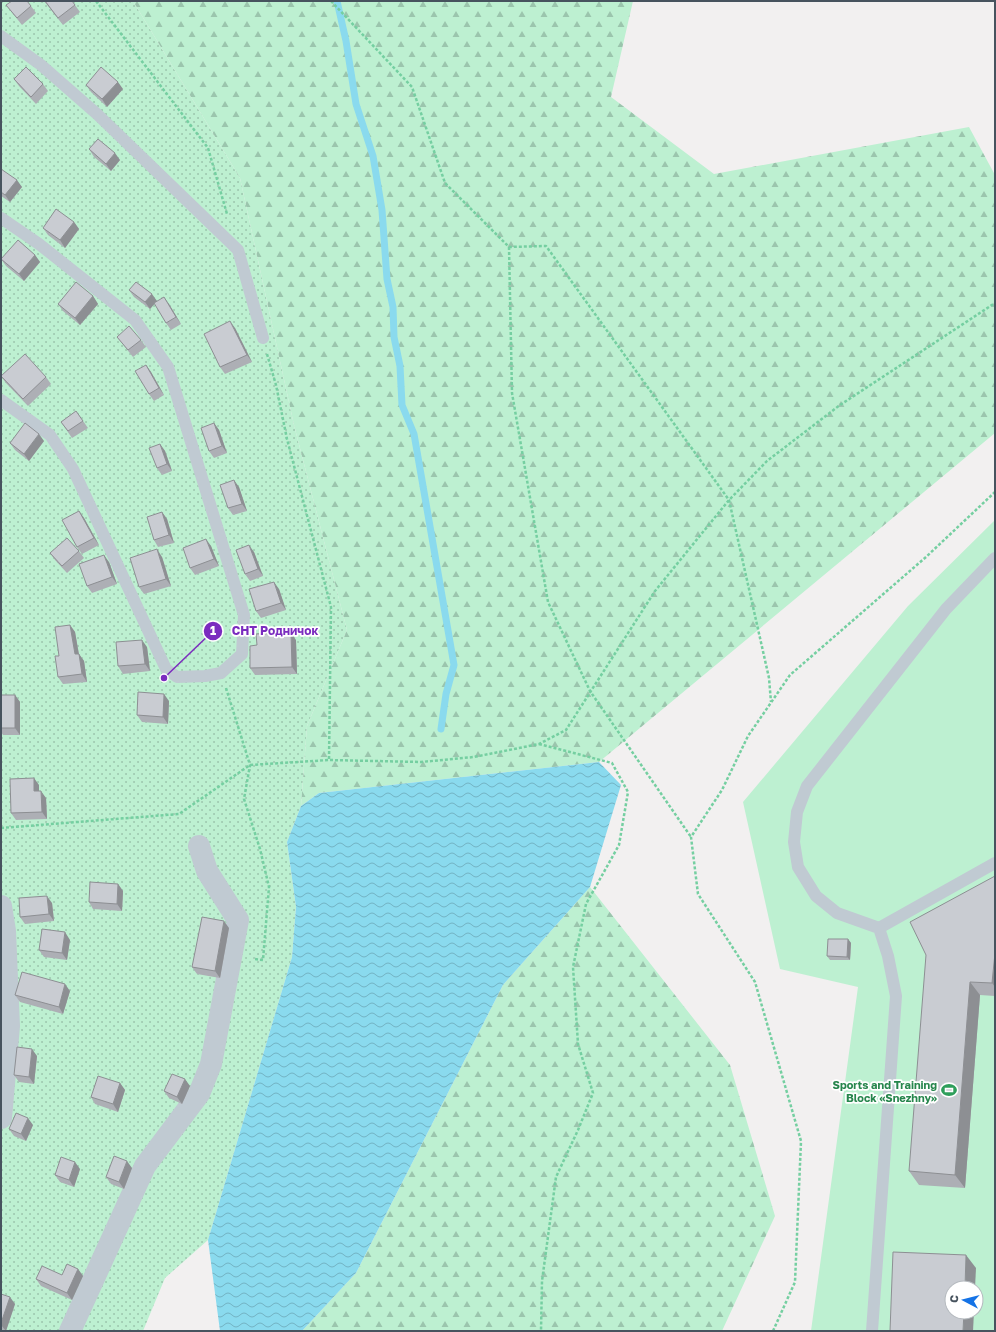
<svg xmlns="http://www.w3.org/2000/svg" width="996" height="1332" font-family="'Golos Text',sans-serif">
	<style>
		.grass { fill: url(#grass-dots) }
		.forest { fill: url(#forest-firs) }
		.pitch { fill: #bdf0d1; fill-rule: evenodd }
		.water { fill: url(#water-waves) }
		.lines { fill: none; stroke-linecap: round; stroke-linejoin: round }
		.stream { stroke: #8adaee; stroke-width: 7 }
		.path { stroke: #75cfa1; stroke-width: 2.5; stroke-dasharray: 3 2; stroke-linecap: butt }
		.lane { stroke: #c0cad2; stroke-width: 12 }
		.street { stroke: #c0cad2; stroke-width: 22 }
		.wall { fill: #adafb5 }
		.shaded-wall { fill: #8d8f93 }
		.building { fill: #c9ccd2; stroke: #8d8f93 }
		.labels { text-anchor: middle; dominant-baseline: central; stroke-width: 3.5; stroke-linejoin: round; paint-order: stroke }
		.leisure-label { font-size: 11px; font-weight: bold; fill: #27864d; stroke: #fff; text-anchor: end }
		.leader { fill: none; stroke: #7b2cbf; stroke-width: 1.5 }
		.callout-dot { fill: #7b2cbf; stroke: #fff; stroke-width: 1.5 }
		.mark-label { font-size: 12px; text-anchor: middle; font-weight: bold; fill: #fff }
		.callout-label { font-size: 12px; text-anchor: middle; font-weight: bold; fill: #7b2cbf; stroke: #fff; stroke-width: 3.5; stroke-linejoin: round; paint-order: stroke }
	</style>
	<defs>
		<pattern id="grass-dots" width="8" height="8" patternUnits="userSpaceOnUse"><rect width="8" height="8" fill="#bdf0d1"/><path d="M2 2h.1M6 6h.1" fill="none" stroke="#9bc5ad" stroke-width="1.8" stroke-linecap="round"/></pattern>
		<pattern id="forest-firs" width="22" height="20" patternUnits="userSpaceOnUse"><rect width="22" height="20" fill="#bdf0d1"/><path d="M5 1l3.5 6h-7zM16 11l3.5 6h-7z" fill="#9bc5ad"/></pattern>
		<pattern id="water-waves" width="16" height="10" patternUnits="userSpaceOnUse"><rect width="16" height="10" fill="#8adaee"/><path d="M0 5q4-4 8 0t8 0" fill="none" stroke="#73b3c4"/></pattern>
	</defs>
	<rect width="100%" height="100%" fill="#f2f0f0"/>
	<!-- grass -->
	<polygon class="grass" points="1,1 133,1 240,178 294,425 347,630 307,726 301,806 287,842 296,907 292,957 208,1240 165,1278 143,1331 1,1331"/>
	<!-- forest -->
	<g class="forest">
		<polygon points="133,1 633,1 611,97 714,174 969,127 995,175 995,433 599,762 319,793 301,806 307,726 347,630 294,425 240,178"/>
		<polygon points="590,887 730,1065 775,1216 722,1331 302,1331 356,1273 503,985"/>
	</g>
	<!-- pitch -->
	<path class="pitch" d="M995 520V1331H811L858 987 780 969 743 802 908 606ZM952 1288H976V1312H952Z"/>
	<!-- water -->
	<polygon class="water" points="599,762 621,785 590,887 503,985 356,1273 302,1331 220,1331 208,1240 292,957 296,907 287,842 301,806 319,793"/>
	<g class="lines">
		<!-- stream -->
		<polyline class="stream" points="337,1 346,41 356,104 373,156 382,210 387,279 393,307 394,337 400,366 402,405 414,434 454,665 446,694 441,729"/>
		<!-- path -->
		<g class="path">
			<polyline points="96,1 208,148 227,214"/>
			<polyline points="331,1 412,87 445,183 509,247 546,246 729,500 769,678 771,702"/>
			<polyline points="509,247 512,393 548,602 590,691 691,837"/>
			<polyline points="267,354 276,385 287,439 331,607 329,760"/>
			<polyline points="226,688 250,765 244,799 260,849 269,887 263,960 254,959"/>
			<polyline points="539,744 612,763 628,792 619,845 586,904 573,967 578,1044 593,1093 578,1130 556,1177 542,1281 541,1331"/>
			<polyline points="1,828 179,814 250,765 329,760 421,762 474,757 539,744 566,730 655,591 729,500 767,461 840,405 995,303"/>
			<polyline points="773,1331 795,1282 801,1141 755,982 698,894 691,837 722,790 748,736 790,675 926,557 995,492"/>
		</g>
		<!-- lane -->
		<g class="lane">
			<polyline points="1,36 41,65 97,114 238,250 263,338"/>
			<polyline points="1,218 39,244 135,320 168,367 244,615 242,654 221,673 205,676 177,677 166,669 73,469 50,435 1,400"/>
			<polyline points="879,928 995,863"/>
			<polyline points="872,1331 896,996 888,956 879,928 837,913 816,896 798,867 794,842 797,812 807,786 946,609 995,558"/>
		</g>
		<!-- street -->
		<g class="street">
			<polyline points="1,906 5,931 9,1026 1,1118"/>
			<polyline points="70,1331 145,1166 199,1094 211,1064 238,920 207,871 199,846"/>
		</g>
	</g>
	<!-- wall -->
	<g class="wall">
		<polygon points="44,1 72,1 80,12 63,25"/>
		<polygon points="6,5 31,6 36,13 22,25"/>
		<polygon points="14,79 43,84 48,91 36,104 19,86"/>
		<polygon points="86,85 123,89 107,107 91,92"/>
		<polygon points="89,149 120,160 111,171 94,157"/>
		<polygon points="1,169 22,187 10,202 1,196"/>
		<polygon points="74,222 79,229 65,248 48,235 43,228"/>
		<polygon points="35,255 40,262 24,281 6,266 1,259"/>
		<polygon points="129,290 157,301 169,304 181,324 171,330 166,323 155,303 150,309 134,297"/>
		<polygon points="93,296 98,304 80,325 63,311 58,304"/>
		<polygon points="235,328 252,362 225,374 220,367"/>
		<polygon points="117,337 141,340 146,347 133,357"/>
		<polygon points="146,365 151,372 164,395 154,401 149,394"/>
		<polygon points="1,376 46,377 51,384 28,406 6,383"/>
		<polygon points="76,411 88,428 72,438 61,422"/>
		<polygon points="214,423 219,430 227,453 214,458 209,451"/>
		<polygon points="44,441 29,461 15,450 10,443"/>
		<polygon points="160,444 165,451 172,471 162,475 157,468"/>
		<polygon points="239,487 247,511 233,515 228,508"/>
		<polygon points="79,511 84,518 99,545 82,554 77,547"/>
		<polygon points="162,512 167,519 174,543 158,547 154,540"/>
		<polygon points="211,546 219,566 195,575 190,568"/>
		<polygon points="79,551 84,558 67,573 55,560 50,553"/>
		<polygon points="254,552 263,576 250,581 245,574"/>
		<polygon points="162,557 171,586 144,594 139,587"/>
		<polygon points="109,562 117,584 92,593 87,586"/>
		<polygon points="279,589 286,610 261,618 256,611"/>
		<polygon points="70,625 75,632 79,654 84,661 87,682 63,684 58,677 59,656"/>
		<polygon points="296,640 297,674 255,675 250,668 257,645"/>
		<polygon points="147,647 150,671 123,674 118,666"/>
		<polygon points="1,695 15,695 20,702 20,735 3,735 1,732"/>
		<polygon points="169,701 168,724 142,722 137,715"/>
		<polygon points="39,785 39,791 46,798 47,819 16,820 11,813"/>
		<polygon points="995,876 995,996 980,995 965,1188 919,1185 909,1171"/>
		<polygon points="118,884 123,891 122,911 93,909 89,902"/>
		<polygon points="52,903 54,921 25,924 20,917"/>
		<polygon points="229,928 220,978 197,974 192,967"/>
		<polygon points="848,939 851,943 850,960 830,960 827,956"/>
		<polygon points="70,940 67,960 44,957 39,950"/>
		<polygon points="70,991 63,1014 20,1002 15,995"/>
		<polygon points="37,1056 34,1084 19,1082 14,1075"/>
		<polygon points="120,1083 125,1090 118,1112 95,1104 91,1097"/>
		<polygon points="190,1086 182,1104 169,1098 164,1091"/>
		<polygon points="33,1125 26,1141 14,1136 9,1129"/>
		<polygon points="132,1168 124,1189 111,1184 106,1177"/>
		<polygon points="80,1169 74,1187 60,1182 55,1175"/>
		<polygon points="78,1269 83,1276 72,1300 41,1286 36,1279 62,1275"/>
		<polygon points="1,1294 15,1304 6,1331 1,1329"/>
	</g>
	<!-- shaded-wall -->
	<g class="shaded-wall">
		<polygon points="118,82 123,89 107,107 102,99"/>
		<polygon points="115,153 120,160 111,171 106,164"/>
		<polygon points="17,180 22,187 10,202 5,195"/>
		<polygon points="74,222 79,229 65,248 60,240"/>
		<polygon points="35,255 40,262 24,281 19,274"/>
		<polygon points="152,294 157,301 150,309 145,302"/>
		<polygon points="93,296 98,304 80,325 75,318"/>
		<polygon points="164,297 169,304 181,324 176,317"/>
		<polygon points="230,321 235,328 252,362 247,355"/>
		<polygon points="146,365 151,372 164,395 159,388"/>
		<polygon points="214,423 219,430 227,453 222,446"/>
		<polygon points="39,434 44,441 29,461 24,454"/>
		<polygon points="160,444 165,451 172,471 167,464"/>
		<polygon points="234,480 239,487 247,511 242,504"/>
		<polygon points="79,511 84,518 99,545 94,538"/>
		<polygon points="162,512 167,519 174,543 169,535"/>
		<polygon points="206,539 211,546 219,566 214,559"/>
		<polygon points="249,545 254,552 263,576 258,569"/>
		<polygon points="157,549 162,557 171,586 166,579"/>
		<polygon points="104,555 109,562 117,584 112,577"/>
		<polygon points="274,582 279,589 286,610 281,603"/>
		<polygon points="1,597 2,599 1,615"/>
		<polygon points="70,625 75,632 80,661 75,654"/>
		<polygon points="291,633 296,640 297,674 292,667"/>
		<polygon points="142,640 147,647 150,671 145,664"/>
		<polygon points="79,654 84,661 87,682 82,674"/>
		<polygon points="164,694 169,701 168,724 163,717"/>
		<polygon points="15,695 20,702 20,735 15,728"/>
		<polygon points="34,778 39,785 39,799 34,791"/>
		<polygon points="41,791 46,798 47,819 42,812"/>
		<polygon points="118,884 123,891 122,911 117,904"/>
		<polygon points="47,896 52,903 54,921 49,914"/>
		<polygon points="224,921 229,928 220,978 215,971"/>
		<polygon points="65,932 70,940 67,960 62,953"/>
		<polygon points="848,939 851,943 850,960 847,957"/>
		<polygon points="995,953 995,987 992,983"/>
		<polygon points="970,982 980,995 965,1188 955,1175"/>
		<polygon points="65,984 70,991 63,1014 59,1007"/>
		<polygon points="32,1049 37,1056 34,1084 29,1077"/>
		<polygon points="185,1079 190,1086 182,1104 177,1097"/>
		<polygon points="120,1083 125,1090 118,1112 113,1104"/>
		<polygon points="28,1118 33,1125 26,1141 21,1134"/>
		<polygon points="127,1161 132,1168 124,1189 119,1182"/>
		<polygon points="75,1162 80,1169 74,1187 69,1180"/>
		<polygon points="966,1255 976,1268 975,1288 965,1288"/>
		<polygon points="78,1269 83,1276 72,1300 67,1293"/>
		<polygon points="10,1297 15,1304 6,1331 1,1325 1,1323"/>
		<polygon points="964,1312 974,1312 973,1331 963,1331"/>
	</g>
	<!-- building -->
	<g class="building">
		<polygon points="12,1 27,1 31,6 17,18 6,5"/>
		<polygon points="45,1 72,1 75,5 58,18"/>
		<polygon points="26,67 43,84 31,97 14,79"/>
		<polygon points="101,67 118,82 102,99 86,85"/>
		<polygon points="98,139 115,153 106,164 89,149"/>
		<polygon points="1,169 17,180 5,195 1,192"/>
		<polygon points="56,209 74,222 60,240 43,228"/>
		<polygon points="18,240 35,255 19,274 1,259"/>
		<polygon points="76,282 93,296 75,318 58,304"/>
		<polygon points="136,282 152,294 145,302 129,290"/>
		<polygon points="164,297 176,317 166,323 154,303"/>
		<polygon points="230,321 247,355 220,367 204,334"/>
		<polygon points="129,326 141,340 128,350 117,337"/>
		<polygon points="25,354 46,377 23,399 1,376"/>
		<polygon points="146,365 159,388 149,394 135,371"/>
		<polygon points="76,411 83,421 68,431 61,422"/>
		<polygon points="25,423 39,434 24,454 10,443"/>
		<polygon points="214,423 222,446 209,451 201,428"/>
		<polygon points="160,444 167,464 157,468 149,448"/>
		<polygon points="234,480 242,504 228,508 220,485"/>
		<polygon points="79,511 94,538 77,547 62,520"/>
		<polygon points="162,512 169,535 154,540 147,517"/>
		<polygon points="67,538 79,551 62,566 50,553"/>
		<polygon points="206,539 214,559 190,568 183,548"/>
		<polygon points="249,545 258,569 245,574 236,550"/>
		<polygon points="157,549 166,579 139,587 130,558"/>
		<polygon points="104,555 112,577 87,586 79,564"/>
		<polygon points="274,582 281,603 256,611 249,589"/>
		<polygon points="70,625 75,654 79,654 82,674 58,677 55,656 59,656 55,627"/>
		<polygon points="291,633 292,667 250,668 250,646 257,645 256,634"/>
		<polygon points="142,640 145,664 118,666 116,642"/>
		<polygon points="138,692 164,694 163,717 137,715"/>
		<rect x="1" y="695" width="14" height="33"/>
		<polygon points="34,778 34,791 41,791 42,812 11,813 10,779"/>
		<polygon points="995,876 995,953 992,983 970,982 955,1175 909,1171 926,955 910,922"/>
		<polygon points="90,882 118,884 117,904 89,902"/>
		<polygon points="47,896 49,914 20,917 19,898"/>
		<polygon points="202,917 224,921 215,971 192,967"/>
		<polygon points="42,929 65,932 62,953 39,950"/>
		<polygon points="828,939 848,939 847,957 827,956"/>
		<polygon points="22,972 65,984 59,1007 15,995"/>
		<polygon points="17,1047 32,1049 29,1077 14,1075"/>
		<polygon points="172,1074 185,1079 177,1097 164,1091"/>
		<polygon points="98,1076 120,1083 113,1104 91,1097"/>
		<polygon points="16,1113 28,1118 21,1134 9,1129"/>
		<polygon points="114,1156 127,1161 119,1182 106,1177"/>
		<polygon points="61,1157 75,1162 69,1180 55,1175"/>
		<polygon points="893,1252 966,1255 965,1288 952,1288 952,1312 964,1312 963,1331 890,1331"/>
		<polygon points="67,1264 78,1269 67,1293 36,1279 42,1266 62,1275"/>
		<polygon points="1,1294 10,1297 1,1323"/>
	</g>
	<!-- icons -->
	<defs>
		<symbol id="stadium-bare" viewBox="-9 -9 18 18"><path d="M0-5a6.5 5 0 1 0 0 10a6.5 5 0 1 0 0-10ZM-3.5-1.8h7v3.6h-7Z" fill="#2e9e5b" stroke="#fff" stroke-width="2.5" paint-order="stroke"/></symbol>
	</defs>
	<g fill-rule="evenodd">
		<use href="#stadium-bare" x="938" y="1079" width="22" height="22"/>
	</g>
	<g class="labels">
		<!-- leisure labels -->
		<g class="leisure-label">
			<text x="937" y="1084">Sports and Training<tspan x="937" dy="13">Block «Snezhny»</tspan></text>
		</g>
	</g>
	<!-- callouts -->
	<path class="leader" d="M164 678L213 631"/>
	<g class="callout-dot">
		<circle cx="164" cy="678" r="4"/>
		<circle cx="213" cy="631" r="10"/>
	</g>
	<g class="mark-label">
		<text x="213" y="635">1</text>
	</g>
	<g class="callout-label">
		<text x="275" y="635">СНТ Родничок</text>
	</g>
	<!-- border -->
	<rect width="996" height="1332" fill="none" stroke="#47535e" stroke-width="4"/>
	<!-- north arrow -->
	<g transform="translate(964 1300) rotate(277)"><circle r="19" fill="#ffffff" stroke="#b5babf"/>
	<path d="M0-3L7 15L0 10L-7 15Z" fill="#1573e6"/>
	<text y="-6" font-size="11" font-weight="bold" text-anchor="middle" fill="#47535e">С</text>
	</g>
</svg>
